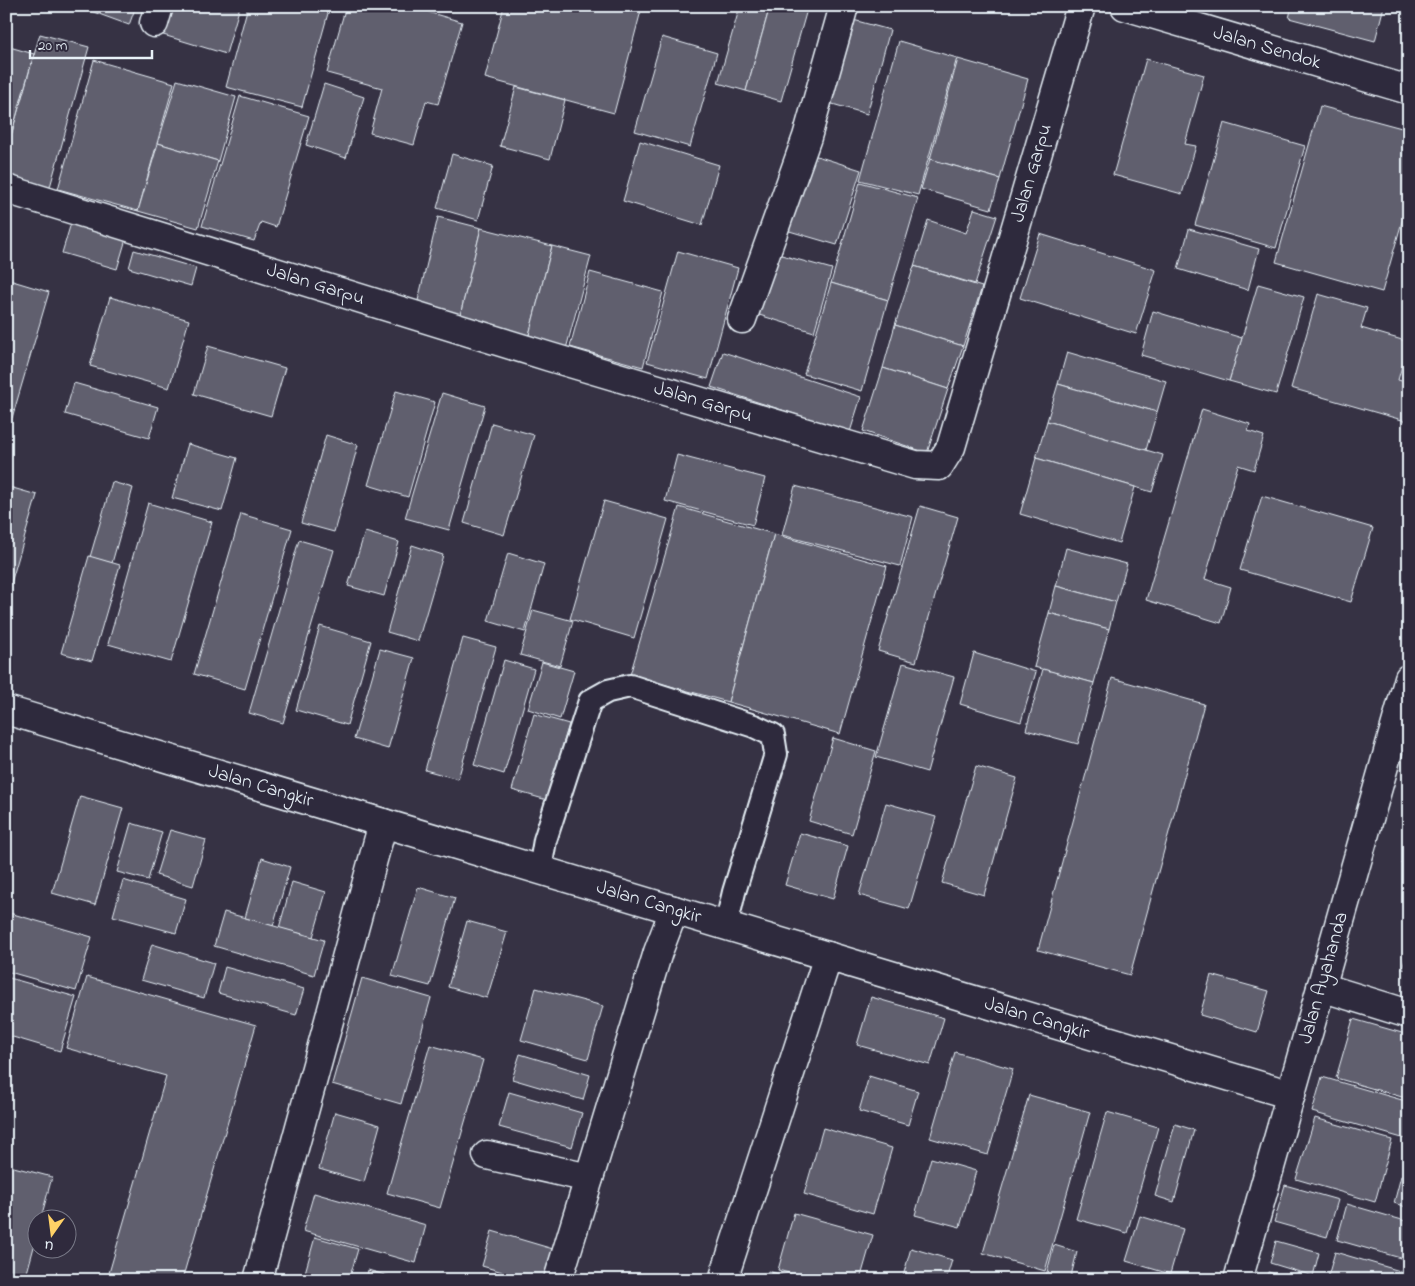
<svg xmlns="http://www.w3.org/2000/svg" width="1415" height="1286" font-family="'Indie Flower',sans-serif">
	<style>
		.building { fill: #605e6e; stroke: #e8f1f8 }
		.lines { fill: none; stroke-linecap: round; stroke-linejoin: round }
		.lane-casing { stroke: #e8f1f8; stroke-width: 26 }
		.street-casing { stroke: #e8f1f8; stroke-width: 31 }
		.secondary-casing { stroke: #e8f1f8; stroke-width: 31 }
		.lane { stroke: #2f2a3d; stroke-width: 22 }
		.street { stroke: #2f2a3d; stroke-width: 28 }
		.secondary { stroke: #2f2a3d; stroke-width: 28 }
		.labels { text-anchor: middle; dominant-baseline: central; stroke-width: 4.5; stroke-linejoin: round; paint-order: stroke }
		.street-label { font-size: 20px; fill: #e8f1f8; stroke: #2f2a3d }
	</style>
	<rect width="100%" height="100%" fill="#363244"/>
	<filter id="ink" filterUnits="userSpaceOnUse"><feTurbulence type="fractalNoise" baseFrequency=".02" numOctaves="2"/><feDisplacementMap in="SourceGraphic" scale="10" xChannelSelector="R" yChannelSelector="G"/><feConvolveMatrix kernelMatrix="1 2 1 2 8 2 1 2 1" color-interpolation-filters="sRGB"/></filter>
	<g filter="url(#ink)">
		<!-- building -->
		<g class="building">
			<polygon points="77,6 136,6 129,25"/>
			<polygon points="168,6 240,6 226,54 160,34"/>
			<polygon points="248,6 330,6 302,107 226,87"/>
			<polygon points="346,6 430,6 428,12 462,22 438,104 426,101 414,145 370,133 382,88 327,73"/>
			<polygon points="504,6 642,7 614,113 485,78"/>
			<polygon points="740,6 770,6 746,91 718,83"/>
			<polygon points="770,6 808,6 781,101 746,91"/>
			<polygon points="1292,6 1384,6 1375,41 1289,18"/>
			<polygon points="846,18 890,30 867,114 822,101"/>
			<polygon points="40,34 89,47 48,194 6,182 6,153"/>
			<polygon points="662,37 717,53 690,147 635,131"/>
			<polygon points="899,41 957,58 918,195 860,180"/>
			<polygon points="6,46 34,54 6,153"/>
			<polygon points="958,59 1028,79 1000,179 930,159"/>
			<polygon points="1146,59 1204,75 1185,144 1196,146 1182,194 1113,175"/>
			<polygon points="94,60 174,83 138,211 58,189"/>
			<polygon points="177,80 236,97 218,161 158,143"/>
			<polygon points="324,84 364,97 346,158 306,145"/>
			<polygon points="516,87 565,100 550,159 500,146"/>
			<polygon points="240,96 309,116 276,227 261,222 254,241 202,226"/>
			<polygon points="1320,106 1409,130 1409,197 1382,292 1276,262"/>
			<polygon points="1224,123 1305,146 1276,248 1195,225"/>
			<polygon points="640,141 719,165 702,225 623,201"/>
			<polygon points="158,143 218,161 198,228 138,211"/>
			<polygon points="804,152 861,170 837,245 786,230"/>
			<polygon points="452,154 493,166 478,220 437,208"/>
			<polygon points="930,159 1000,179 991,209 921,189"/>
			<polygon points="860,182 918,198 888,300 831,283"/>
			<polygon points="974,209 997,216 975,284 914,266 928,220 966,233"/>
			<polygon points="438,217 481,228 459,320 416,309"/>
			<polygon points="71,223 126,239 117,269 62,253"/>
			<polygon points="481,228 552,246 529,335 459,320"/>
			<polygon points="1189,229 1259,249 1248,290 1178,269"/>
			<polygon points="1040,234 1156,270 1136,334 1020,298"/>
			<polygon points="552,246 591,256 566,349 529,335"/>
			<polygon points="134,250 196,268 191,286 129,268"/>
			<polygon points="678,251 738,268 708,379 647,362"/>
			<polygon points="774,253 832,269 814,332 756,314"/>
			<polygon points="914,266 982,287 963,346 895,325"/>
			<polygon points="590,272 663,292 643,367 570,347"/>
			<polygon points="6,279 49,292 12,418 6,416"/>
			<polygon points="831,283 888,300 862,391 804,374"/>
			<polygon points="1258,284 1304,297 1276,394 1229,381"/>
			<polygon points="1318,294 1367,308 1361,328 1409,342 1398,380 1409,383 1409,422 1291,388"/>
			<polygon points="110,297 189,320 169,388 90,366"/>
			<polygon points="1153,311 1242,338 1229,381 1141,355"/>
			<polygon points="895,325 963,346 948,389 883,368"/>
			<polygon points="208,346 285,368 271,416 194,394"/>
			<polygon points="723,352 861,397 850,432 711,387"/>
			<polygon points="1067,352 1166,381 1157,412 1058,384"/>
			<polygon points="883,368 948,389 927,453 863,431"/>
			<polygon points="74,383 158,407 149,438 65,414"/>
			<polygon points="1058,384 1157,412 1146,450 1047,421"/>
			<polygon points="396,391 435,402 408,497 368,485"/>
			<polygon points="442,393 485,406 449,530 405,518"/>
			<polygon points="1202,409 1250,424 1248,431 1264,436 1254,470 1238,465 1205,579 1231,587 1221,623 1146,600"/>
			<polygon points="1047,421 1163,455 1152,492 1036,458"/>
			<polygon points="492,423 534,435 504,535 464,523"/>
			<polygon points="326,435 358,445 334,532 301,523"/>
			<polygon points="188,444 237,458 222,511 172,498"/>
			<polygon points="677,455 765,478 753,525 665,501"/>
			<polygon points="1036,458 1135,487 1119,543 1020,514"/>
			<polygon points="112,482 133,488 112,563 90,557"/>
			<polygon points="6,486 37,495 6,600"/>
			<polygon points="795,486 913,517 900,566 782,535"/>
			<polygon points="1262,496 1373,528 1351,602 1240,570"/>
			<polygon points="604,501 668,519 634,638 570,619"/>
			<polygon points="148,503 212,522 171,662 108,644"/>
			<polygon points="920,506 958,517 916,662 878,651"/>
			<polygon points="679,507 774,534 728,702 630,675"/>
			<polygon points="241,514 292,529 245,689 194,674"/>
			<polygon points="365,532 399,542 384,596 348,586"/>
			<polygon points="774,534 887,566 840,734 728,702"/>
			<polygon points="299,540 334,550 283,723 249,713"/>
			<polygon points="412,545 443,555 418,641 387,632"/>
			<polygon points="1066,548 1127,564 1116,602 1056,586"/>
			<polygon points="508,553 544,564 525,632 488,621"/>
			<polygon points="89,556 120,565 92,661 61,653"/>
			<polygon points="1056,586 1116,602 1109,629 1049,613"/>
			<polygon points="533,610 573,621 560,666 520,655"/>
			<polygon points="1049,613 1109,629 1094,683 1034,667"/>
			<polygon points="320,626 371,641 347,725 296,710"/>
			<polygon points="463,638 496,647 458,779 425,770"/>
			<polygon points="380,649 414,658 388,749 354,739"/>
			<polygon points="974,653 1036,672 1021,722 960,704"/>
			<polygon points="504,660 534,669 504,774 474,765"/>
			<polygon points="542,662 574,671 560,719 528,709"/>
			<polygon points="903,663 954,677 927,772 876,757"/>
			<polygon points="1043,669 1094,683 1078,744 1026,730"/>
			<polygon points="1112,678 1204,704 1130,975 1038,950"/>
			<polygon points="534,714 569,724 547,800 512,790"/>
			<polygon points="833,738 876,751 852,834 809,821"/>
			<polygon points="976,766 1017,778 984,895 942,883"/>
			<polygon points="80,796 123,808 95,905 52,893"/>
			<polygon points="886,803 936,817 909,909 859,895"/>
			<polygon points="131,823 162,832 148,880 117,872"/>
			<polygon points="170,830 206,840 193,886 156,875"/>
			<polygon points="800,833 848,846 833,899 785,885"/>
			<polygon points="1409,842 1409,866 1402,864"/>
			<polygon points="262,858 290,867 273,926 245,918"/>
			<polygon points="123,880 186,899 176,933 113,916"/>
			<polygon points="292,882 326,892 313,937 279,928"/>
			<polygon points="418,887 455,898 430,986 392,976"/>
			<polygon points="6,912 92,937 76,991 6,971"/>
			<polygon points="224,912 324,940 314,975 214,946"/>
			<polygon points="467,921 507,932 487,998 448,987"/>
			<polygon points="152,944 214,963 204,998 141,980"/>
			<polygon points="1409,946 1409,970 1402,969"/>
			<polygon points="225,967 304,989 296,1015 218,993"/>
			<polygon points="1211,975 1269,991 1257,1032 1200,1015"/>
			<polygon points="6,977 76,997 60,1051 6,1035"/>
			<polygon points="87,977 256,1025 182,1280 107,1280 166,1076 66,1048"/>
			<polygon points="362,978 431,998 401,1104 332,1084"/>
			<polygon points="536,988 603,1006 588,1059 521,1040"/>
			<polygon points="871,997 944,1018 930,1065 857,1045"/>
			<polygon points="1353,1019 1409,1035 1409,1099 1336,1078"/>
			<polygon points="430,1045 483,1060 440,1208 387,1193"/>
			<polygon points="955,1052 1013,1069 988,1155 930,1138"/>
			<polygon points="520,1054 590,1075 583,1100 512,1079"/>
			<polygon points="869,1076 918,1091 908,1125 859,1111"/>
			<polygon points="1322,1077 1409,1102 1409,1140 1312,1112"/>
			<polygon points="509,1092 582,1113 572,1147 499,1127"/>
			<polygon points="1029,1095 1090,1112 1045,1271 983,1253"/>
			<polygon points="335,1112 380,1125 364,1182 319,1169"/>
			<polygon points="1107,1112 1158,1127 1127,1233 1076,1219"/>
			<polygon points="1315,1118 1392,1140 1375,1202 1296,1179"/>
			<polygon points="1175,1124 1194,1130 1174,1202 1155,1196"/>
			<polygon points="823,1128 892,1148 873,1214 804,1194"/>
			<polygon points="931,1158 976,1171 960,1227 915,1215"/>
			<polygon points="6,1165 52,1177 41,1218 38,1218 38,1232 25,1280 6,1280"/>
			<polygon points="1401,1176 1409,1178 1409,1208 1394,1203"/>
			<polygon points="1285,1185 1338,1200 1327,1237 1274,1222"/>
			<polygon points="314,1193 426,1225 416,1263 303,1231"/>
			<polygon points="1347,1204 1409,1222 1409,1244 1404,1259 1337,1240"/>
			<polygon points="794,1213 873,1235 860,1280 814,1280 778,1270"/>
			<polygon points="1140,1216 1183,1229 1170,1274 1126,1261"/>
			<polygon points="492,1231 553,1249 544,1280 530,1280 482,1266"/>
			<polygon points="315,1237 358,1249 349,1280 303,1280"/>
			<polygon points="1276,1241 1319,1253 1313,1276 1270,1263"/>
			<polygon points="1054,1245 1077,1252 1070,1280 1045,1280"/>
			<polygon points="911,1248 952,1260 946,1280 902,1280"/>
			<polygon points="1335,1252 1407,1273 1405,1280 1327,1280"/>
			<polygon points="368,1270 401,1280 366,1280"/>
			<polygon points="768,1271 798,1280 766,1280"/>
			<polygon points="1268,1272 1295,1280 1266,1280"/>
		</g>
		<g class="lines">
			<defs>
				<polyline id="lane" points="540,870 545,840 590,701 608,691 630,686 754,726 773,735 776,754 734,892 726,926"/>
				<g id="street">
					<path id="s1" d="M1125 6 1409 90"/>
					<polyline points="154,23 159,6"/>
					<path id="s2" d="M6 189 550 357 915 465 939 466 951 447 1081 6"/>
					<polyline points="742,319 807,137 844,6"/>
					<path id="s3" d="M6 710 1291 1095"/>
					<polyline points="1321,987 1409,1014"/>
					<polyline points="487,1155 589,1178"/>
					<polyline points="258,1280 383,823"/>
					<polyline points="558,1280 658,952 674,910"/>
					<polyline points="723,1280 828,956"/>
				</g>
				<g id="secondary">
					<path id="s4" d="M1238 1280 1409 678"/>
				</g>
			</defs>
			<!-- lane casing -->
			<use href="#lane" class="lane-casing"/>
			<!-- street casing -->
			<use href="#street" class="street-casing"/>
			<!-- secondary casing -->
			<use href="#secondary" class="secondary-casing"/>
			<!-- lane -->
			<use href="#lane" class="lane"/>
			<!-- street -->
			<use href="#street" class="street"/>
			<!-- secondary -->
			<use href="#secondary" class="secondary"/>
		</g>
	</g>
	<g class="labels">
		<!-- street labels -->
		<g class="street-label">
			<text stroke="none"><textPath href="#s1" startOffset="148">Jalan Sendok</textPath></text>
			<text stroke="none"><textPath href="#s2" startOffset="1282">Jalan Garpu</textPath></text>
			<text stroke="none"><textPath href="#s2" startOffset="324">Jalan Garpu</textPath></text>
			<text stroke="none"><textPath href="#s2" startOffset="729">Jalan Garpu</textPath></text>
			<text stroke="none"><textPath href="#s3" startOffset="266">Jalan Cangkir</textPath></text>
			<text stroke="none"><textPath href="#s3" startOffset="671">Jalan Cangkir</textPath></text>
			<text stroke="none"><textPath href="#s4" startOffset="314">Jalan Ayahanda</textPath></text>
			<text stroke="none"><textPath href="#s3" startOffset="1076">Jalan Cangkir</textPath></text>
		</g>
	</g>
	<!-- margin -->
	<rect width="1415" height="1286" fill="none" stroke="#2f2a3d" stroke-width="25"/>
	<rect x="12" y="12" width="1390" height="1261" fill="none" stroke="#e8f1f8" stroke-width="2" filter="url(#ink)"/>
	<!-- north arrow -->
	<g transform="translate(52 1234) rotate(194)"><circle r="24" fill="#2f2a3d" stroke="#797a88"/>
	<path d="M0-4L9 19L0 12L-9 19Z" fill="#ffd166"/>
	<text y="-8" font-size="14" font-weight="bold" text-anchor="middle" fill="#e8f1f8">U</text>
	</g>
	<!-- scale -->
	<path d="M30 50v8h122v-8" fill="none" stroke="#e8f1f8" stroke-width="2.5"/>
	<text x="38" y="50" font-size="15" fill="#e8f1f8" stroke="#2f2a3d" stroke-width="4" paint-order="stroke">20 m</text>
</svg>
